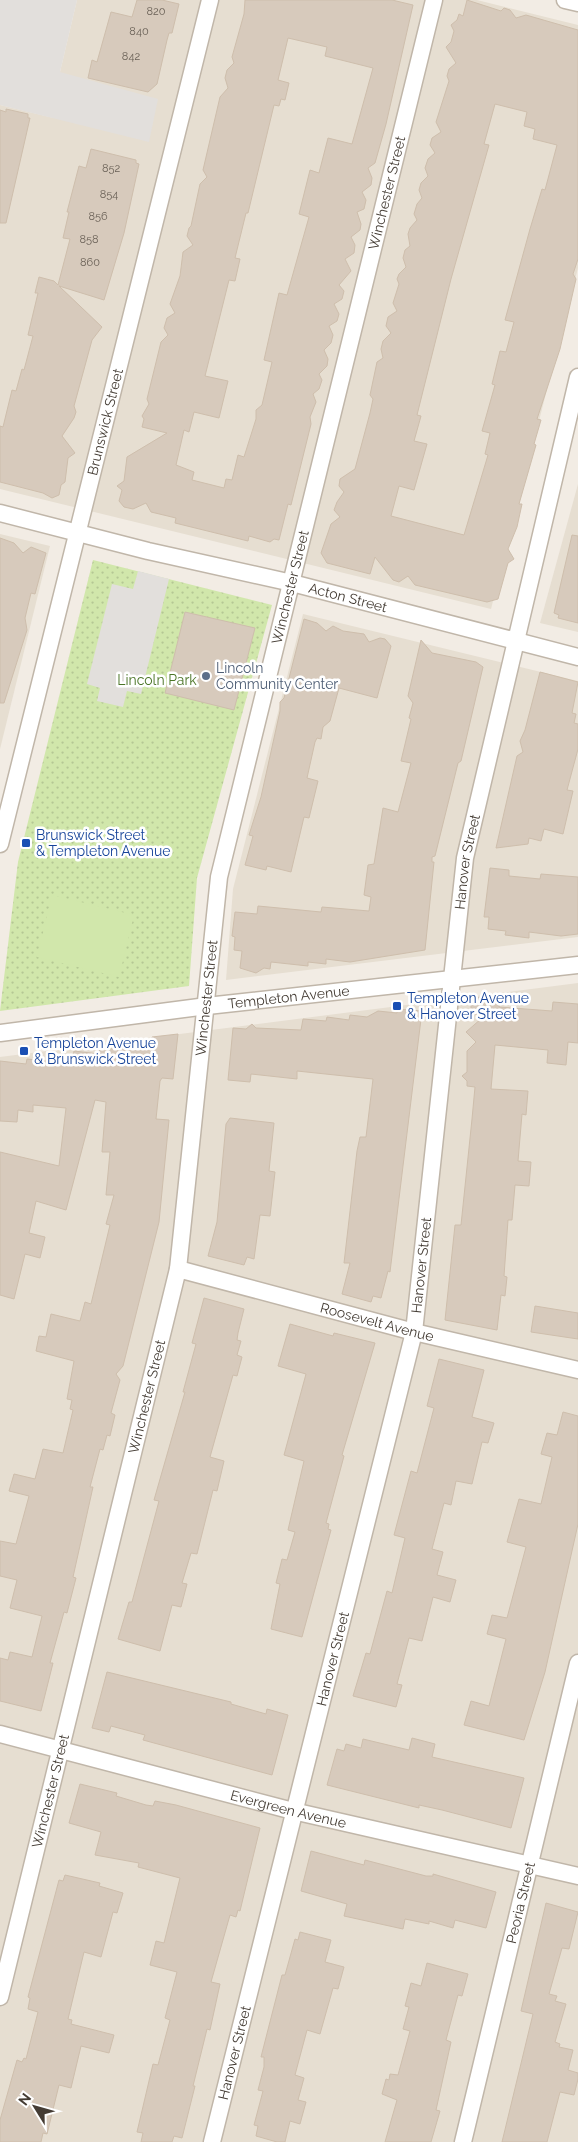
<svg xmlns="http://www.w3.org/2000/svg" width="578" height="2142" font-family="Raleway,sans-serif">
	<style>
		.residential { fill: #e6ded1 }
		.green { fill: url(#green-dots) }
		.pitch { fill: #d1e7ab }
		.parking { fill: #e2dfdc }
		.building { fill: #d7cabc; stroke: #cebeac; fill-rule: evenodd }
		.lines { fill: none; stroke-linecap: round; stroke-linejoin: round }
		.minor-casing { stroke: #c0b6a9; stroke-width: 19 }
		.minor { stroke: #fff; stroke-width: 16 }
		.service-dot { fill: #5c6f8a; stroke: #fff; stroke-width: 2 }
		.transit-dot { fill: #1a4fb4; stroke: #fff; stroke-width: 2 }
		.labels { text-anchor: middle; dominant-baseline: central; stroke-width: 5; stroke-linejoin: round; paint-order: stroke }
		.number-label { font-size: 11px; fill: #696056 }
		.street-label { font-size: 14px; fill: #443c34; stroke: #fff }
		.service-label { font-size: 14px; fill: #4e5e75; stroke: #fff; text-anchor: start }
		.park-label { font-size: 14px; fill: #4b7527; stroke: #fff }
		.transit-label { font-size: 14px; fill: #164399; stroke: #fff; text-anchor: start }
	</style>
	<defs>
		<pattern id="green-dots" width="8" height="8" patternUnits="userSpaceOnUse" patternTransform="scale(1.25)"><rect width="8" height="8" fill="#d1e7ab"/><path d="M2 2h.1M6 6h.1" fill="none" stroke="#b5c794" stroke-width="1.8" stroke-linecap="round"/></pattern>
	</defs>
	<rect width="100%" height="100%" fill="#f2ece4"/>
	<!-- residential -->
	<g class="residential">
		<polygon points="77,0 477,0 578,25 578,268 491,609 0,489 0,105 54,118 60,72"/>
		<polygon points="578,484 578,632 540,623"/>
		<polygon points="0,534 50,546 0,749"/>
		<polygon points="303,614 578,681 578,937 226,980 233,889"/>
		<polygon points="578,983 578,2142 0,2142 0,1057"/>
	</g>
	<!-- green -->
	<polygon class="green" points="93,560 272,605 197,878 189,986 0,1011 18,862"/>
	<!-- pitch -->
	<polygon class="pitch" points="52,895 134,915 119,977 37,957"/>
	<!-- parking -->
	<g class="parking">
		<polygon points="0,0 77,0 60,72 158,99 149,142 0,105"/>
		<polygon points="138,571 169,579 141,694 127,691 123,707 97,701 100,688 87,684 112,584 133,589"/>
	</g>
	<!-- building -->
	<g class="building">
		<polygon points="137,0 162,0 179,4 172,33 169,33 167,40 157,84 148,92 88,78 92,60 97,62 111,12 132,17"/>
		<path d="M245 0H392L413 5 386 124 375 163 368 168 372 178 371 185 362 192 366 200 364 209 357 212 361 224 360 230 351 237 355 245 354 253 345 259 351 271 339 285 344 291 342 299 334 304 339 314 337 321 329 326 333 335 331 343 324 350 328 359 327 366 319 374 322 380 319 389 313 394 316 402 310 417 311 424 291 505 288 504 279 540 274 539 270 542 249 536 248 541 175 523 176 518 151 512 146 503 133 509 124 507 119 501 122 490 117 486 124 481 127 457 167 433 142 427 144 419 142 416 149 404 147 399 161 342 168 335 164 328 167 318 175 313 170 304 180 276 183 252 193 245 187 236 189 228 191 226 200 184 207 177 203 170 220 97 228 88 225 78 227 70 234 63 232 57 244 14ZM288 38 327 47 325 56 373 68 352 144 328 138 319 173 310 170 299 214 309 217 287 295 279 293 264 360 272 362 262 405 256 410V419L244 457 238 455 232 480 226 479 224 488 192 480 194 472 176 465 184 430 189 432 194 412 219 418 228 381 205 376 229 280 235 281 240 259 235 258 246 213H248L274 105 279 106 281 99 285 100 289 83 278 80Z"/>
		<path d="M467 0 501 11 504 8 510 10 516 18 526 15 578 30V259L573 274 576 279 560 349 537 419 541 420 534 444 536 445 519 504H522L517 527 508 549 514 559 508 563 498 599 487 602 415 585 408 576 399 582 393 580 375 557 370 574 327 563 321 553 331 524 340 517 334 510 337 502 344 492 339 486 340 479 355 469 370 413 373 399 370 395 377 362 383 358 381 349 383 341 391 333 386 326 388 317 397 311 393 303 399 284 397 279 399 274 406 267 403 258 405 250 410 246 408 234 410 228 417 220 414 214 417 204 422 198 419 190 421 183 428 176 425 168 428 159 435 153 430 145 432 138 441 132 436 122 449 81 447 76 449 69 456 63 446 47 451 42 454 31 451 25 457 20 459 14 463 16ZM495 104 527 112 524 126 535 129 533 139 557 145 545 190 542 189 530 229 505 320 514 322 506 352 500 351 492 384 495 385 482 431 490 433 485 454 488 455 464 535 391 516 399 486 414 490 427 444 414 441 421 416 417 415 451 279 489 145 484 144Z"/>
		<polygon points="6,109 28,114 28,118 30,118 6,223 0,223 0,110 6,112"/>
		<polygon points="91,149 136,160 136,163 139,164 124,233 104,300 59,286 102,327 92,340 74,406 76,412 74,418 62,436 75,453 68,458 65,482 61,485 59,495 52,498 43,493 0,482 0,426 3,427 12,390 16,391 22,369 24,370 33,336 28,335 38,293 35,293 39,277 54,281 58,285 70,239 63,238 69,212 67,212 79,166 86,168"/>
		<polygon points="572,535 578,536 578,623 558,618 559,615 554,613"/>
		<polygon points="0,538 14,543 23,553 31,547 46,553 35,594 31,593 25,618 27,630 4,703 0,703"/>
		<polygon points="185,612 255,628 234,710 165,693"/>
		<polygon points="304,619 317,623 326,631 333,626 343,631 364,634 369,642 380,638 385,639 391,646 377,698 339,688 330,721 323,727 321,739 317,738 315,742 307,778 318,781 309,818 304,817 291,872 267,866 266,870 245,865 253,836 249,835 261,797 280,711 280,702 284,698"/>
		<polygon points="421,640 432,653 476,662 483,667 461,761 458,763 435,856 432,857 432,862 434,862 425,950 350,962 326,959 326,964 308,962 308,966 271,962 270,969 264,968 256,973 240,968 242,951 234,950 235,937 232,936 235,912 257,914 258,906 321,912 322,907 369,911 371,897 364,895 368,865 374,864 383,808 398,812 411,763 401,761 411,719 409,718 413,703 408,696"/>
		<polygon points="540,672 578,682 572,713 576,714 574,723 578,724 578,749 567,790 573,791 563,834 544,829 541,841 529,838 528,844 496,848 517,756 523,752 520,741 525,730"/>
		<polygon points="490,868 509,870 509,876 540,879 541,874 578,877 578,934 561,936 529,932 529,938 505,935 506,931 488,929 489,917 484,917"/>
		<polygon points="500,996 499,1007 552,1011 553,1002 578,1004 578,1043 568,1042 566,1065 547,1063 548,1050 495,1045 491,1089 528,1091 526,1115 522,1114 518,1161 531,1162 529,1186 515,1185 512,1220 508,1220 504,1276 507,1277 505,1296 501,1295 497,1330 445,1320 455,1225 461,1225 472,1119 475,1087 467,1086 467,1081 462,1076 467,1072 467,1051 476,1042 466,1032 482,1018 471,1012 471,998"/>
		<polygon points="397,1009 422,1011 390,1272 388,1271 381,1298 373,1296 371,1302 342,1294 350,1263 344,1263 357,1151 360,1137 366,1137 373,1079 297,1071 297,1079 251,1074 250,1082 228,1080 233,1028 246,1029 252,1024 256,1028 301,1030 303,1019 326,1021 327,1017 349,1020 350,1015 367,1017 378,1011 397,1013"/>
		<polygon points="178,1034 173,1079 162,1078 160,1081 156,1119 169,1120 159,1222 123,1366 116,1374 120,1380 111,1413 115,1415 110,1436 107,1435 103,1450 100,1449 90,1487 93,1487 73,1577 76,1578 67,1613 64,1612 50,1663 53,1663 41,1711 0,1701 0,1658 8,1660 10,1652 32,1657 42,1616 10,1608 17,1580 0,1576 0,1541 16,1544 29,1496 9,1491 14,1474 35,1479 43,1449 63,1453 73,1410 70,1409 72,1400 67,1399 74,1361 36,1351 39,1336 46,1337 51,1314 80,1321 85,1302 91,1304 110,1225 106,1224 114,1195 106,1195 110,1152 102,1152 106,1102 95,1100 66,1210 36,1201 29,1233 45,1237 40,1258 25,1254 14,1299 0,1295 0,1152 59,1166 66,1108 33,1105 33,1112 18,1110 17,1122 0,1121 0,1061 26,1064 27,1059 48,1061 48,1054 73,1057 74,1051 99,1054 100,1047 119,1050 130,1041 151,1041 152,1037"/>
		<polygon points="230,1118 274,1123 269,1171 275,1172 270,1216 260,1215 254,1259 247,1257 244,1265 208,1256 217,1222 226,1124"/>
		<polygon points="204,1298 244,1309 238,1333 237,1340 241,1341 237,1355 242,1357 237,1376 233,1375 210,1457 224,1461 217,1491 213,1490 197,1554 191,1553 182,1583 187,1584 181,1607 172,1605 160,1651 118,1639 129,1602 132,1602 159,1501 154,1500 185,1392 183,1392 196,1344 192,1343"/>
		<polygon points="535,1306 578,1313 578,1339 531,1332"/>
		<polygon points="290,1324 333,1336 334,1333 375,1343 342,1455 344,1456 326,1523 329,1524 328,1529 331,1530 302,1637 271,1629 280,1584 276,1583 282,1559 287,1560 295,1532 288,1530 304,1461 284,1455 306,1374 278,1366"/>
		<polygon points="439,1359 484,1370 472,1417 494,1423 488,1443 482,1442 472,1484 456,1481 451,1505 444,1503 432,1549 443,1552 437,1575 456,1580 450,1602 433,1597 422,1641 409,1638 397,1684 402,1685 396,1707 353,1696 366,1653 370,1654 387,1591 392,1593 405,1538 394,1535 411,1471 417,1473 434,1408 427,1406"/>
		<polygon points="563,1412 578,1416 578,1524 545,1672 524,1740 464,1725 471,1701 489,1706 506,1639 487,1634 492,1615 507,1618 526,1547 507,1542 519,1499 541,1504 552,1457 541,1454 547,1433 557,1435"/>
		<polygon points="107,1672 231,1702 231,1704 266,1714 267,1709 288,1715 272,1775 143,1740 145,1735 111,1726 109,1732 92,1728"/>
		<polygon points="412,1738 435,1744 432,1757 524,1778 511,1828 442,1810 419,1805 419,1808 327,1785 337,1749 344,1751 346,1744 361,1748 363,1739 409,1750"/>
		<polygon points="80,1784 117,1793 116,1796 146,1805 153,1806 155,1801 176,1805 260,1828 240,1911 238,1910 236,1917 230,1915 211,1982 220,1984 210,2030 207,2029 193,2086 195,2086 182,2138 174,2136 172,2142 141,2142 143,2133 137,2132 153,2064 158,2065 170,2020 165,2018 177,1972 150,1965 156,1941 164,1943 180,1878 138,1867 139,1863 95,1855 101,1832 69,1823"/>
		<polygon points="311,1851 364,1865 365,1860 426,1876 433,1876 433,1874 496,1892 486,1928 455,1920 453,1928 429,1921 429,1924 405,1919 403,1929 344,1916 347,1904 301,1891"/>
		<polygon points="65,1875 100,1883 99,1886 123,1893 117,1913 113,1912 101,1957 84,1952 68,2019 72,2020 71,2024 114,2035 109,2053 81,2046 71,2088 59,2085 47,2134 43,2133 41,2142 0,2142 0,2120 17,2060 22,2062 24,2058 26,2059 38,2012 28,2009 30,1998 28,1997 59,1880 63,1881"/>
		<polygon points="546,1903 578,1912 569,1949 562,1948 549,1994 557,1996 555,2001 566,2004 555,2042 560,2044 559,2047 573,2050 568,2070 578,2073 578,2079 574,2095 560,2092 547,2142 502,2142 533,2014 521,2011"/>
		<polygon points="300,1932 331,1940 325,1962 344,1967 338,1989 333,1988 320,2034 307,2030 295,2075 304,2078 298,2100 306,2102 300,2124 290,2121 285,2142 277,2142 256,2136 258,2126 254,2125 263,2091 258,2090 264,2067 264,2057 261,2057 282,1975 285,1975 295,1939 298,1940"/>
		<polygon points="427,1963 468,1974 462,1996 458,1995 446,2040 451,2042 436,2110 440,2111 431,2142 385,2142 397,2100 382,2094 386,2079 389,2080 390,2074 398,2075 410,2031 403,2029 409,2007 405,2006 411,1983 421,1986"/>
	</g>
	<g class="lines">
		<defs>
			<g id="minor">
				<polyline points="565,0 578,3"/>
				<path id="s1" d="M0 513 148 551 292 583 578 657"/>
				<path id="s2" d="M0 844 210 0"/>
				<path id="s3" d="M0 1033 207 1006 578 965"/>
				<path id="s4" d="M178 1269 414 1332 578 1370"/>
				<path id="s5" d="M0 1734 293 1811 578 1876"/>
				<path id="s6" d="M0 1997 178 1269 219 877 434 0"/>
				<path id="s7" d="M212 2142 414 1332 465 858 578 377"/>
				<path id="s8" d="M463 2142 578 1663"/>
			</g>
		</defs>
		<!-- minor casing -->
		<use href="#minor" class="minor-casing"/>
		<!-- minor -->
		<use href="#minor" class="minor"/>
	</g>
	<!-- markers -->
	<circle class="service-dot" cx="206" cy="676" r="5"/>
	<g class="transit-dot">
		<rect x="21" y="838" width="10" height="10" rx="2.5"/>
		<rect x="392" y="1001" width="10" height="10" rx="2.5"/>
		<rect x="19" y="1046" width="10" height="10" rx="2.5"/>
	</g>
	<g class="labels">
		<!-- number labels -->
		<g class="number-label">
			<text x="156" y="11">820</text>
			<text x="139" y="31">840</text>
			<text x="131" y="56">842</text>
			<text x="111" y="168">852</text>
			<text x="109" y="194">854</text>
			<text x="98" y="216">856</text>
			<text x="89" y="239">858</text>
			<text x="90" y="262">860</text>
		</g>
		<!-- street labels -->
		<g class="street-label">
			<text stroke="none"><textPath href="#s6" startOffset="1848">Winchester Street</textPath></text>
			<text stroke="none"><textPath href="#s2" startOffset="435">Brunswick Street</textPath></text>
			<text stroke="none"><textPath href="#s6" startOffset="1442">Winchester Street</textPath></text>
			<text stroke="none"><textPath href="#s1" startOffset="358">Acton Street</textPath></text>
			<text stroke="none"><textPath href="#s7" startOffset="1308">Hanover Street</textPath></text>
			<text stroke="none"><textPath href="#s6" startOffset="1022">Winchester Street</textPath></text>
			<text stroke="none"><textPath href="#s3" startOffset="291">Templeton Avenue</textPath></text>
			<text stroke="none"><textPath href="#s7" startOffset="902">Hanover Street</textPath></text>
			<text stroke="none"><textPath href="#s4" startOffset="206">Roosevelt Avenue</textPath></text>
			<text stroke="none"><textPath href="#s6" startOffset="618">Winchester Street</textPath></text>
			<text stroke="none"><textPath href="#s7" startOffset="498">Hanover Street</textPath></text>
			<text stroke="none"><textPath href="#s6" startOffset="212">Winchester Street</textPath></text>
			<text stroke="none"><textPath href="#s5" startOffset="298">Evergreen Avenue</textPath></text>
			<text stroke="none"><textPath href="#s8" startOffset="246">Peoria Street</textPath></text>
			<text stroke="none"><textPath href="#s7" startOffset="92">Hanover Street</textPath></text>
		</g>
		<!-- service labels -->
		<g class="service-label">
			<text x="216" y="668">Lincoln<tspan x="216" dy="16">Community Center</tspan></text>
		</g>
		<!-- park labels -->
		<g class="park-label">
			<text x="157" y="680">Lincoln Park</text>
		</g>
		<!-- transit labels -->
		<g class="transit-label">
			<text x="36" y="835">Brunswick Street<tspan x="36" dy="16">&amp; Templeton Avenue</tspan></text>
			<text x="407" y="998">Templeton Avenue<tspan x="407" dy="16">&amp; Hanover Street</tspan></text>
			<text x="34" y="1043">Templeton Avenue<tspan x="34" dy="16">&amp; Brunswick Street</tspan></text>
		</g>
	</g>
	<!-- north arrow -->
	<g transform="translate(35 2107) rotate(307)" stroke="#ffffff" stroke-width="4" paint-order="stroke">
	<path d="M0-4L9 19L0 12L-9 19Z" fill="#443c34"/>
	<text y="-8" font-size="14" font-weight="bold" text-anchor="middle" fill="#443c34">N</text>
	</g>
</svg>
